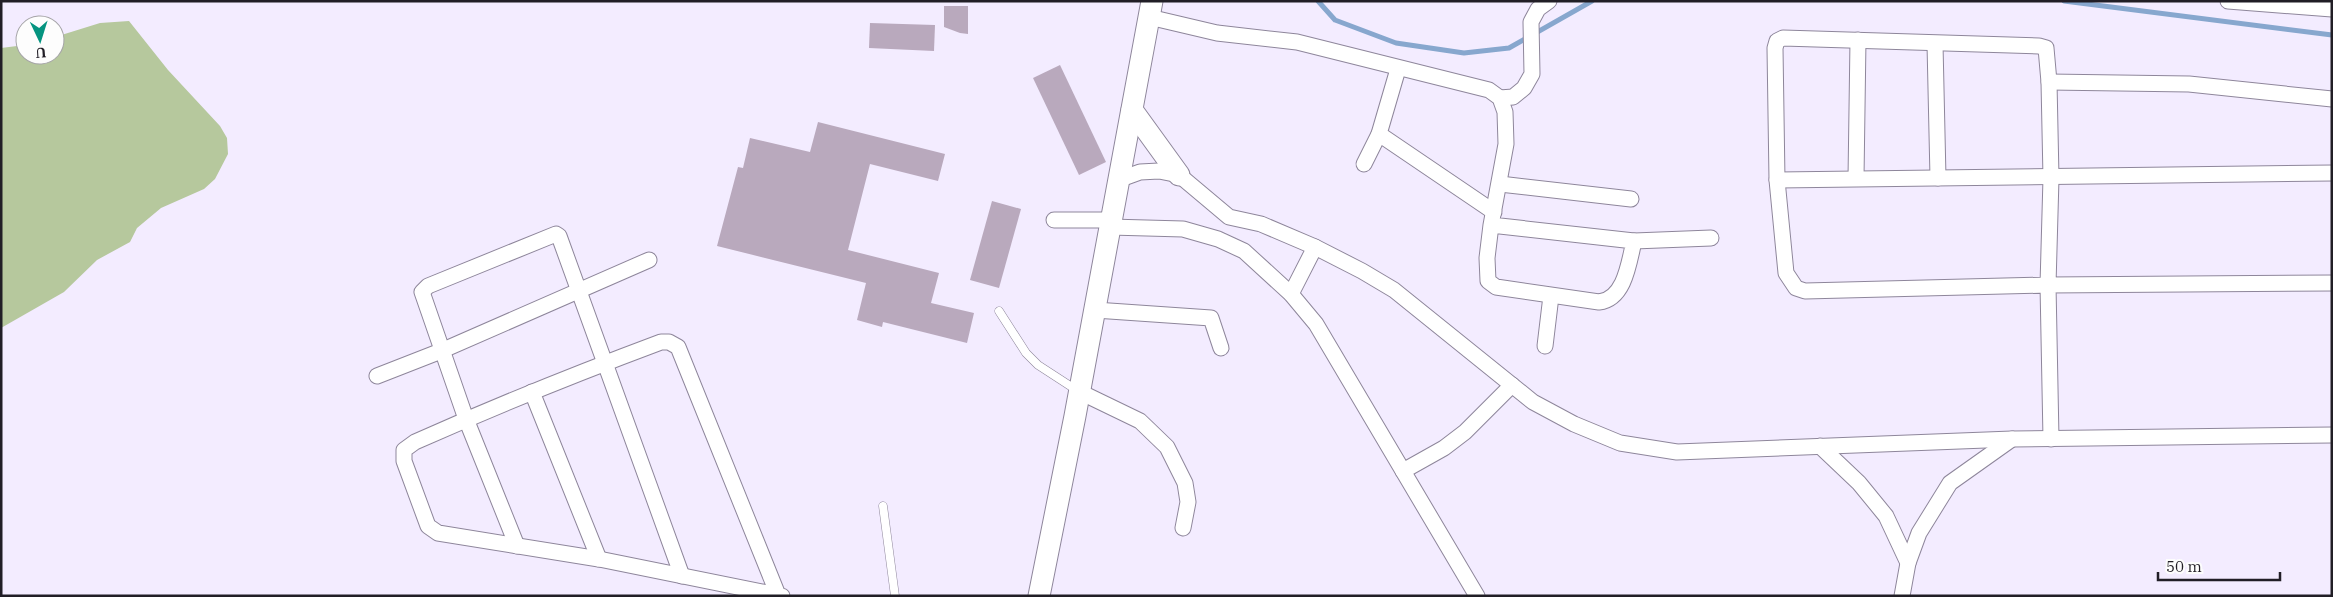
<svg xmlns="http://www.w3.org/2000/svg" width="2333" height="597" font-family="'IBM Plex Serif',serif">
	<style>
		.green { fill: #b6c89d }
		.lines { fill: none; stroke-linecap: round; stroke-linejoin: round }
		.stream { stroke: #87a7ce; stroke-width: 5 }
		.building { fill: #b9a9bd }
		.lane-casing { stroke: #8e869b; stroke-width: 9 }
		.street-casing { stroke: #8e869b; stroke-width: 17 }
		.secondary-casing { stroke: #8e869b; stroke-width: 23 }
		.lane { stroke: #fff; stroke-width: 8 }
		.street { stroke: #fff; stroke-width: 15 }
		.secondary { stroke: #fff; stroke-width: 21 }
	</style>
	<rect width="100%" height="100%" fill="#f3ecff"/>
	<!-- green -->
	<polygon class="green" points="129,21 168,70 220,126 227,138 228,154 215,179 204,189 161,208 137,228 130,242 97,260 64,292 1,328 1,48 25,45 25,55 55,55 55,37 100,23"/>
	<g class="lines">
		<!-- stream -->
		<g class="stream">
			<polyline points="1318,1 1335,20 1396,43 1464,53 1509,48 1592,1"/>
			<polyline points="2064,1 2332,35"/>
		</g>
	</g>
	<!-- building -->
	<g class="building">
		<polygon points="944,6 968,6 968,34 960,33 944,27"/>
		<polygon points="870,23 935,25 934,51 869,48"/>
		<polygon points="1060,65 1106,162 1079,175 1033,78"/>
		<polygon points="818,122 945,154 938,181 870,164 848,250 939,273 931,303 974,313 967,343 883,322 882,327 857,320 866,283 717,246 738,167 743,168 750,138 810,152"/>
		<polygon points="992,201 1021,209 999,288 970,280"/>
	</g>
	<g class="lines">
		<defs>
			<g id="lane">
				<polyline points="999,311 1026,353 1038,365 1078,391"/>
				<polyline points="883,506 895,596"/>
			</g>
			<g id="street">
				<polyline points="2228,1 2332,9"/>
				<path d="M1149 17 1217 33 1297 42 1489 90 1500 98 1505 112 1506 144 1491 225 1487 258 1488 281 1496 287 1599 302C1625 299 1629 262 1634 241L1491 225"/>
				<polyline points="1935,44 1938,178"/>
				<polyline points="1398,69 1379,134 1494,212"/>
				<polyline points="2049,82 2189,84 2332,99"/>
				<polyline points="1500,98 1513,97 1524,88 1532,74 1531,22 1538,9 1549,1"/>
				<polyline points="1364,164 1379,134"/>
				<polyline points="1856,178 1858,40"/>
				<polyline points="1118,180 1140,172 1159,171 1179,175 1229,217 1261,224 1315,247 1362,271 1394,290 1533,402 1574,424 1620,443 1677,452 2012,439 2332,435"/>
				<polyline points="1777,180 2332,173"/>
				<polyline points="1500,184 1631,199"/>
				<polyline points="1054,220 1111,220"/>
				<polyline points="1110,227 1183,229 1218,239 1244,251 1291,294 1316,324 1477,596"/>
				<polyline points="1634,241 1711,238"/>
				<polyline points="1291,294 1315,247"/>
				<polyline points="1095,310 1211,318 1221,348"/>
				<polyline points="1545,346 1551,296"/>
				<polyline points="377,376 441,351 649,260"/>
				<polyline points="532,392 599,559"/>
				<polyline points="1080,392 1140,421 1167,447 1185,483 1188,502 1183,528"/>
				<path d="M2051 439 2048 285 2051 178 2049 82 2046 48 2039 46C1953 44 1868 40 1783 38L1777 41 1775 48 1777 180 1786 273 1796 288 1805 291 2048 285 2332 283"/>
				<polyline points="1820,446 1859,483 1886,516 1908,563"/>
				<polyline points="1403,471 1444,448 1465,432 1512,385"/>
				<polyline points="517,546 466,419 422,292 428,286 556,234 559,236 682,576"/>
				<path d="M778 595 678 347 669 342H661C578 373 496 406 415 442L404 450V461L428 526 438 533 599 559 782 596"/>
				<polyline points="1902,596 1908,563 1919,533 1950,483 2012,439"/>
			</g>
			<g id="secondary">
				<polyline points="1132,110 1179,175"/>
				<polyline points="1039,596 1075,416 1152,1"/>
			</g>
		</defs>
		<!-- lane casing -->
		<use href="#lane" class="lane-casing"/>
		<!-- street casing -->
		<use href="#street" class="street-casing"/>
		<!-- secondary casing -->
		<use href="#secondary" class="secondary-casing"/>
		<!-- lane -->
		<use href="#lane" class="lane"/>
		<!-- street -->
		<use href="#street" class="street"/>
		<!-- secondary -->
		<use href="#secondary" class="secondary"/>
	</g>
	<!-- border -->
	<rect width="2333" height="597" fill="none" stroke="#211e26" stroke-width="5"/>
	<!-- north arrow -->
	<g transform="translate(40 40) rotate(176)"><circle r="24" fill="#fdfdfd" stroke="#a5a4a7"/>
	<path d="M0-4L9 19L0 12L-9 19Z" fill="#059480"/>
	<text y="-8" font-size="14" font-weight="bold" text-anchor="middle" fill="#211e26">U</text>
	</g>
	<!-- scale -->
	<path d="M2158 572v8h122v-8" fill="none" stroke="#211e26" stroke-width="2.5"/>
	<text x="2166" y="572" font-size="15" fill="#211e26" stroke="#fdfdfd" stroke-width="4" paint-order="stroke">50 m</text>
</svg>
